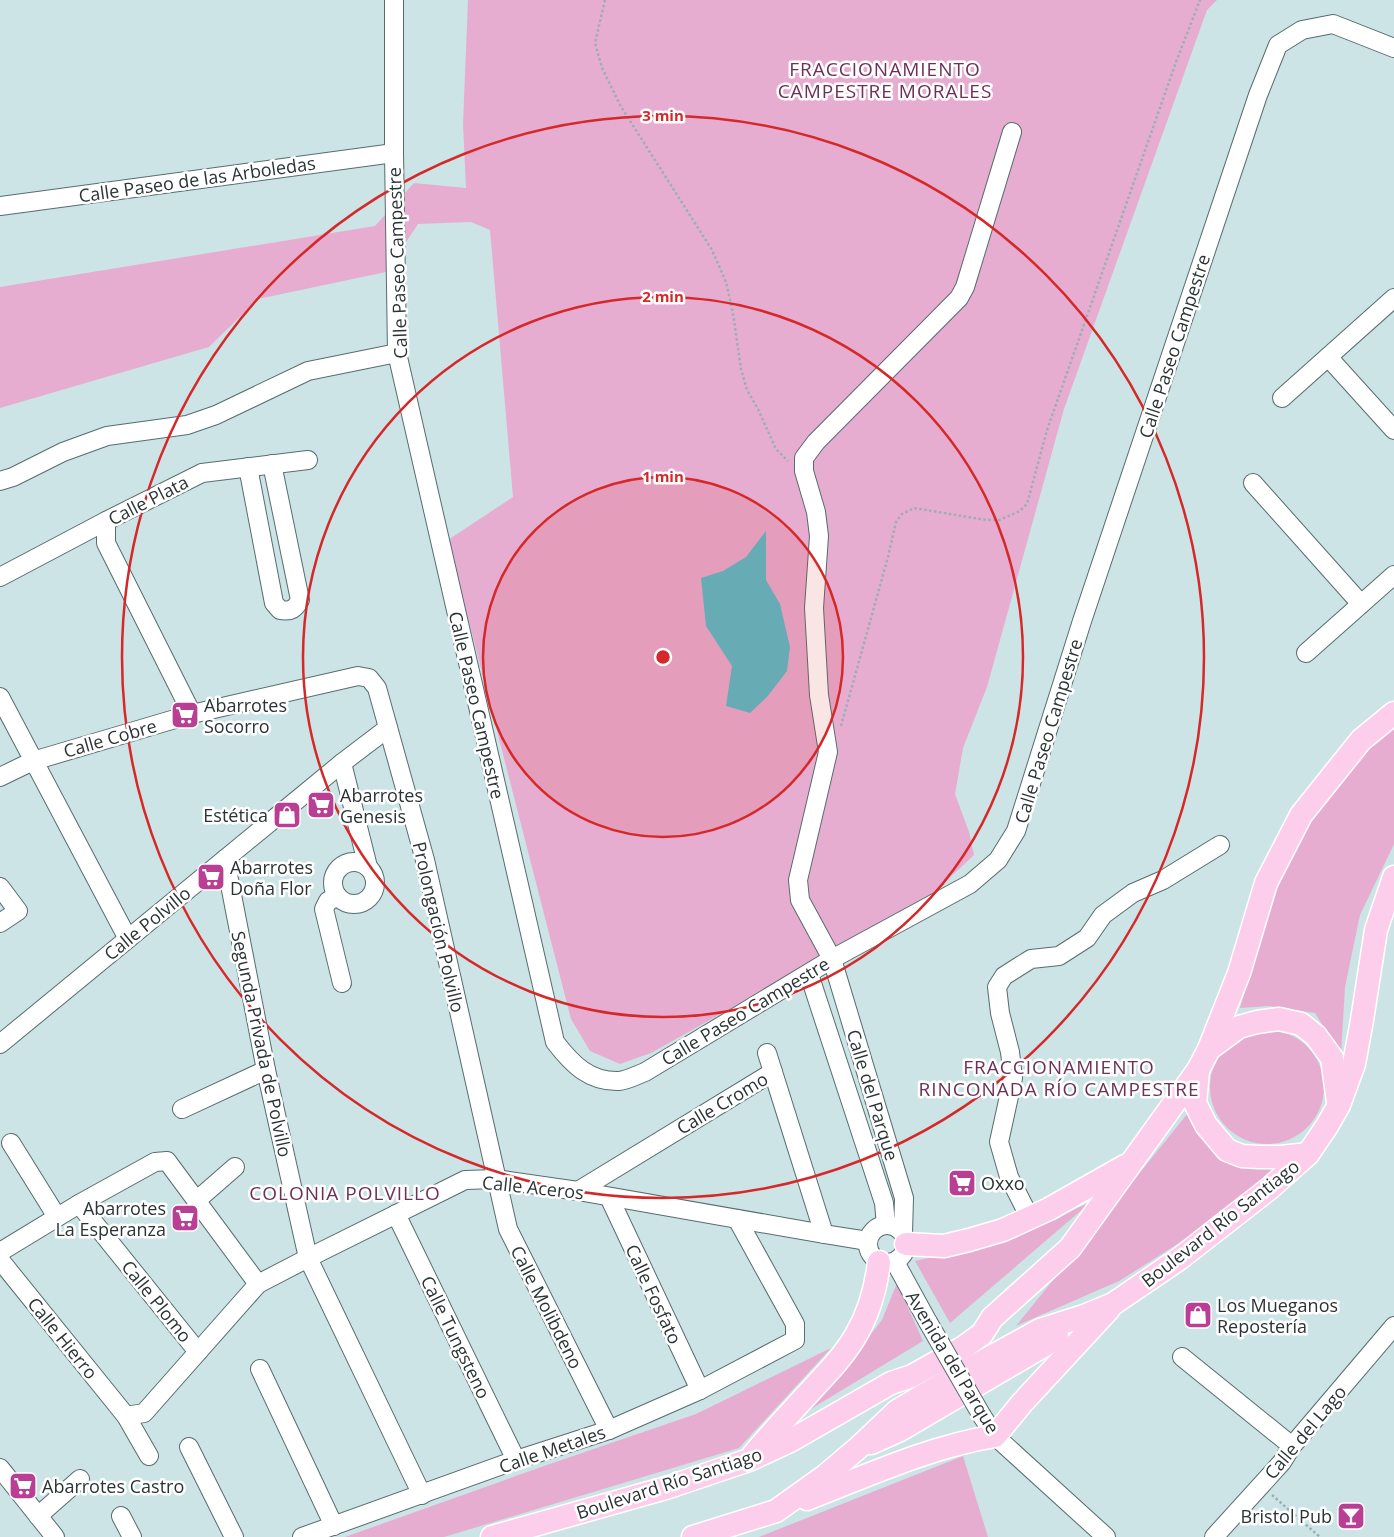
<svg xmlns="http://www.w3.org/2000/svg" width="1394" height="1537" font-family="'Open Sans',sans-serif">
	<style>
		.green { fill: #e7add1 }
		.water { fill: #58bfc8 }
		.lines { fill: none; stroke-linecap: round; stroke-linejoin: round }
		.minor-casing { stroke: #576c6e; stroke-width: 20 }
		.major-casing { stroke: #fff; stroke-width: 25 }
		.path { stroke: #9bafb0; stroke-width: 2.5; stroke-dasharray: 2.5 2.5; stroke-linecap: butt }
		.minor { stroke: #fff; stroke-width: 18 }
		.major { stroke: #fdceeb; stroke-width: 22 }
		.minor-bridge-casing { stroke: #576c6e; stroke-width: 20; stroke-linecap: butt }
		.minor-bridge { stroke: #fff; stroke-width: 18 }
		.ring { fill: none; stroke: #d62828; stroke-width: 2.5 }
		.labels { text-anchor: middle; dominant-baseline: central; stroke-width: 5; stroke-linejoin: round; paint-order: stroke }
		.street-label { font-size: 18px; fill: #2b3435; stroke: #fff }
		.poi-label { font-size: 18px; fill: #2b3435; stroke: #fff; text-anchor: start }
		.neighbourhood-label { font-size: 19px; letter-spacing: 1px; fill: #6d3159; stroke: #fff }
		.centre { fill: #d62828; stroke: #fff; stroke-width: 2.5 }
		.ring-label { font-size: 15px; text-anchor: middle; font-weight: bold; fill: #d62828; stroke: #fff; stroke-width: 5; stroke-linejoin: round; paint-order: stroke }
	</style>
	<rect width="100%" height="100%" fill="#cce4e6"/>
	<!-- green -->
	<g class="green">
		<polygon points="468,0 1217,0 1207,10 1064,409 987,687 963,748 955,794 969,832 974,855 928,898 651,1053 620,1064 590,1051 571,1019 448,540 513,497 490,230 471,222 418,224 386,272 258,299 209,347 0,408 0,287 375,226 414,183 466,188 463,124"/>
		<polygon points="1394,726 1394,844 1360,915 1345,987 1341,1055 1315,1013 1268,1006 1240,1008 1281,870 1321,806 1369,747"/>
		<circle cx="1267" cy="1087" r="57"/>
		<polygon points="1188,1113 1204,1141 1230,1164 1279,1169 1203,1228 1119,1281 1016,1326"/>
		<polygon points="1091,1202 950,1323 915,1261 1003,1241"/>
		<polygon points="897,1283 923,1341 806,1412 844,1368 882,1320"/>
		<polygon points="831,1348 739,1448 444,1537 345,1537 544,1466 696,1414"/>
		<polygon points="963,1456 988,1537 759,1537"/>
	</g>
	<!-- water -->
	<polygon class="water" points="766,531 766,580 780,604 790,647 787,671 767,697 750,713 726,706 732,666 706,626 701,578 723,571 746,557"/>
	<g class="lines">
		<defs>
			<g id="minor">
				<path d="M394 0V153L397 353 555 1042C572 1064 589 1082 619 1081 628 1080 637 1075 645 1072L832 959 970 884 998 860 1016 831 1082 621 1258 95 1278 45 1302 30 1333 24 1394 48"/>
				<polyline points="0,206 394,153"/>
				<polyline points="1328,357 1394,430"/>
				<polyline points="1282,398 1394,298"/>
				<path d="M248 467 274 603 280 610C291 612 295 609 300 600L272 464"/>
				<polyline points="0,481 13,477 63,452 107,436 187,425 216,415 308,371 397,353"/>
				<polyline points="1253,483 1361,604"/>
				<polyline points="106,521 106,543 192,714"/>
				<polyline points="0,577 106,521 202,473 308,460"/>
				<polyline points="1306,653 1394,575"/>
				<polyline points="0,697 128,939"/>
				<polyline points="342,763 368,867"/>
				<polyline points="0,777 33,761 192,714 358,676 369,678 377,688 425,860 508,1229 609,1430"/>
				<polyline points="225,859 266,1070 308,1258 422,1495"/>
				<circle cx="354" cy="883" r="21"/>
				<polyline points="0,887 18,911 0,923"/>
				<polyline points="337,897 328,901 324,909 342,983"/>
				<polyline points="809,974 884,1203 886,1225"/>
				<polyline points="0,1044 342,763 388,728"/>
				<polyline points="767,1053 824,1234"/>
				<polyline points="182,1109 266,1070"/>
				<polyline points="11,1143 57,1217"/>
				<polyline points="578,1191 773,1072"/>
				<polyline points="609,1197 700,1390"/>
				<polyline points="196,1201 235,1167"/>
				<polyline points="79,1204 198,1352"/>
				<polyline points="396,1214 516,1460"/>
				<polyline points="1030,1218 1009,1177 999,1142 1013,1078 1010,1052 1000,1013 997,987 1004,976 1031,959 1059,956 1087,938 1103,915 1133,893 1163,880 1220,845"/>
				<circle cx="887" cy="1244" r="19"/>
				<polyline points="903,1233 904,1198 832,959 800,900 798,880 828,752 819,695 814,608 819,536 816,512 804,471 804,458 816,442 959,298 965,287 1012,132"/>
				<polyline points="0,1252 79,1204 155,1162 167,1161 258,1284"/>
				<polyline points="0,1260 126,1416 149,1456"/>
				<polyline points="895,1262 928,1322"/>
				<polyline points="1182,1357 1292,1446"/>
				<polyline points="260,1369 334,1526"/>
				<polyline points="126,1416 144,1413 258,1284 308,1258 465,1180 496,1179 578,1191 824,1234 868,1241"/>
				<polyline points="982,1416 995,1436 1106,1537"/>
				<polyline points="189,1447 234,1537"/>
				<polyline points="0,1468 55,1537"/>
				<polyline points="38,1516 80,1479"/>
				<polyline points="121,1516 132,1537"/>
				<polyline points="302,1537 516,1460 609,1430 700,1390 795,1340 795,1324 737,1219"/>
				<polyline points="1214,1537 1282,1462 1292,1446 1394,1326"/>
			</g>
			<g id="major">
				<polyline points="1209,1049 1239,1027 1257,1022 1279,1019 1301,1024 1316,1036 1332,1058 1338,1102"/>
				<polyline points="1198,1071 1195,1103 1206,1125 1227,1150 1242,1156 1259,1157 1281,1157 1308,1154"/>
				<polyline points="906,1244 944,1246 969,1240 1003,1230 1049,1209 1125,1166"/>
				<polyline points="871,1443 900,1430 1050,1342 1057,1336"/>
				<path d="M753 1455C773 1431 794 1409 815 1386 830 1370 845 1354 856 1335 869 1313 876 1287 879 1262"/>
				<path d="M807 1499C869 1475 929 1447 995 1436L1022 1403 1109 1309"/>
				<polyline points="492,1537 666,1488 749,1460 790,1441 891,1383 912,1376 964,1347 982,1334 992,1318 1070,1248 1198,1070 1209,1049 1239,973 1266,883 1301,815 1361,740 1394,713"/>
				<polyline points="693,1537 776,1511 825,1476 858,1448 897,1411 951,1379 1040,1330 1084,1316 1113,1304 1179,1259 1270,1188 1308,1154 1327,1126 1339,1105 1354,1064 1362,1020 1376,930 1394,877"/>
			</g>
		</defs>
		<!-- minor casing -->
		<use href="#minor" class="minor-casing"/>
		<!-- major casing -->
		<use href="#major" class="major-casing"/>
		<!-- path -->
		<g class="path">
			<polyline points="605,0 595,43 602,68 620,105 712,250 726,282 733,313 741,369 747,390 758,409 776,449 788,461"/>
			<polyline points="841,726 888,557 896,522 902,514 914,508 986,520 999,520 1020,511 1027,504 1047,430 1176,62 1200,0"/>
			<polyline points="1272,1495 1320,1537"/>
		</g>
		<!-- minor -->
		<use href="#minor" class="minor"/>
		<!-- major -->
		<use href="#major" class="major"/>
		<defs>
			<polyline id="minor-bridge" points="928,1322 982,1416"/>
		</defs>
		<!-- minor-bridge casing -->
		<use href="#minor-bridge" class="minor-bridge-casing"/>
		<!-- minor-bridge -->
		<use href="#minor-bridge" class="minor-bridge"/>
	</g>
	<!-- distance rings -->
	<circle cx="663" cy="657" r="180" fill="#d62828" fill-opacity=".12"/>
	<g class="ring">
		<circle cx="663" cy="657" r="180"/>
		<circle cx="663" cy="657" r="360"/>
		<circle cx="663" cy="657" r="541"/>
	</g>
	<!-- icons -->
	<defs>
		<symbol id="supermarket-square" viewBox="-11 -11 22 22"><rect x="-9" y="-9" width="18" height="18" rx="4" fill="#b83f94" stroke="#fff"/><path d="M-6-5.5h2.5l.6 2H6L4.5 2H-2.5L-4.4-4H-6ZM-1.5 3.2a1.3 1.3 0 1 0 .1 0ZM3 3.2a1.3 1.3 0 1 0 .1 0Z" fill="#fff"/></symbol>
		<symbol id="shop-square" viewBox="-11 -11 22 22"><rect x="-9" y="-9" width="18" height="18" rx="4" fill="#b83f94" stroke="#fff"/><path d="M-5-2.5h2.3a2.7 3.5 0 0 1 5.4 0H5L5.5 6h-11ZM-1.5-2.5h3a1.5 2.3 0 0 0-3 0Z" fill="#fff"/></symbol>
		<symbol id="bar-square" viewBox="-11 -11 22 22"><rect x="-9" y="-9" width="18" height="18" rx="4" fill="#b83f94" stroke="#fff"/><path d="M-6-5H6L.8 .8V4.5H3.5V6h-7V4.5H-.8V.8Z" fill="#fff"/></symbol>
	</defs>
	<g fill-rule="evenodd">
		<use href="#supermarket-square" x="169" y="699" width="32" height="32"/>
		<use href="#supermarket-square" x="305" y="789" width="32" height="32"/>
		<use href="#shop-square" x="271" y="799" width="32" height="32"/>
		<use href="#supermarket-square" x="195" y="861" width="32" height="32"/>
		<use href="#supermarket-square" x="946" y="1167" width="32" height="32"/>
		<use href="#supermarket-square" x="169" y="1202" width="32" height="32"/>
		<use href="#shop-square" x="1182" y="1299" width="32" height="32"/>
		<use href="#supermarket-square" x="7" y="1470" width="32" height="32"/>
		<use href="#bar-square" x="1335" y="1500" width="32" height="32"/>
	</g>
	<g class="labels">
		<!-- street labels -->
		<g class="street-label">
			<text transform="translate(197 179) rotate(-8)">Calle Paseo de las Arboledas</text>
			<text transform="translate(397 263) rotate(-92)">Calle Paseo Campestre</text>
			<text transform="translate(1174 346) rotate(-72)">Calle Paseo Campestre</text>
			<text transform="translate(148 500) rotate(-27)">Calle Plata</text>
			<text transform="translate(477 705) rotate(77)">Calle Paseo Campestre</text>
			<text transform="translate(1048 731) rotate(-73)">Calle Paseo Campestre</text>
			<text transform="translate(110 738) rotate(-16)">Calle Cobre</text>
			<text transform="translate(147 923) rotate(-39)">Calle Polvillo</text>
			<text transform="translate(439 927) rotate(77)">Prolongación Polvillo</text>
			<text transform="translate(745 1011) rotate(-31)">Calle Paseo Campestre</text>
			<text transform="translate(262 1044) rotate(78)">Segunda Privada de Polvillo</text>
			<text transform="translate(873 1095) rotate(73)">Calle del Parque</text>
			<text transform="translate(722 1103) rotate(-31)">Calle Cromo</text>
			<text transform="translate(533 1187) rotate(6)">Calle Aceros</text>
			<text transform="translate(1220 1223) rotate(-38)">Boulevard Río Santiago</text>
			<text transform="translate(654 1294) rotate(65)">Calle Fosfato</text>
			<text transform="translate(157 1301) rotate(51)">Calle Plomo</text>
			<text transform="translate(547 1307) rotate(63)">Calle Molibdeno</text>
			<text transform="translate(456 1337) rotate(64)">Calle Tungsteno</text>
			<text transform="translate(63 1338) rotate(51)">Calle Hierro</text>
			<text transform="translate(953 1362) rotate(59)">Avenida del Parque</text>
			<text transform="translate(1305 1432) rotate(-50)">Calle del Lago</text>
			<text transform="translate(552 1449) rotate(-19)">Calle Metales</text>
			<text transform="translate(669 1483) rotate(-18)">Boulevard Río Santiago</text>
		</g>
		<!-- poi labels -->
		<g class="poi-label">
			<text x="204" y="705">Abarrotes<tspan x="204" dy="21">Socorro</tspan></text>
			<text x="340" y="795">Abarrotes<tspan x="340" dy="21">Genesis</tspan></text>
			<text x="268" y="815" text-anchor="end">Estética</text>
			<text x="230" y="867">Abarrotes<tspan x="230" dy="21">Doña Flor</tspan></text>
			<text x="981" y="1183">Oxxo</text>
			<text x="166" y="1208" text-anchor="end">Abarrotes<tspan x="166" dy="21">La Esperanza</tspan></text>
			<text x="1217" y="1305">Los Mueganos<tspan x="1217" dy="21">Repostería</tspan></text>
			<text x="42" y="1486">Abarrotes Castro</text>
			<text x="1332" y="1516" text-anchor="end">Bristol Pub</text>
		</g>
		<!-- neighbourhood labels -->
		<g class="neighbourhood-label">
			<text x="885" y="69">FRACCIONAMIENTO<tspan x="885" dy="22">CAMPESTRE MORALES</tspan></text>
			<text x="1059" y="1067">FRACCIONAMIENTO<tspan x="1059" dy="22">RINCONADA RÍO CAMPESTRE</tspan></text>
			<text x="345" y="1193">COLONIA POLVILLO</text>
		</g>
	</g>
	<circle cx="663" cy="657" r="8" class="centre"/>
	<g class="ring-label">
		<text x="663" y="121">3 min</text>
		<text x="663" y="302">2 min</text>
		<text x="663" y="482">1 min</text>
	</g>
</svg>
